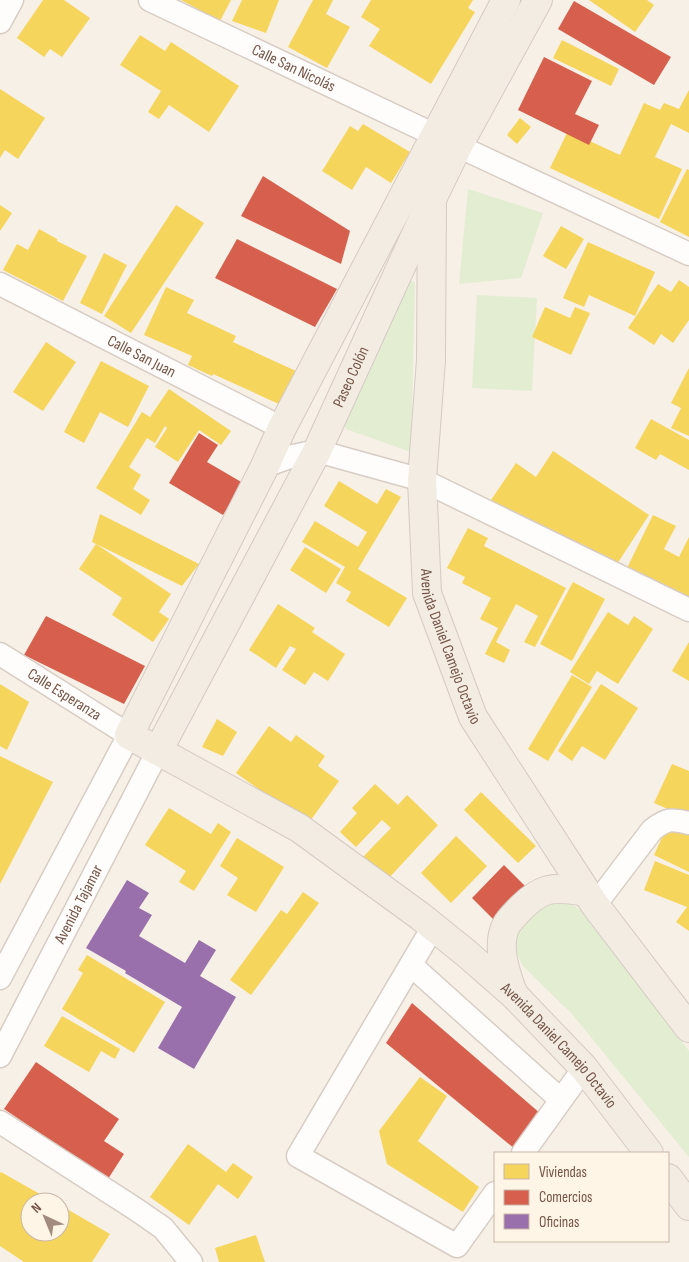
<svg xmlns="http://www.w3.org/2000/svg" width="689" height="1262" font-family="'Sofia Sans Condensed',sans-serif">
	<style>
		.green { fill: #e3edd1 }
		.homes { fill: #f6d55c }
		.shops { fill: #d6604d }
		.offices { fill: #9970ab }
		.lines { fill: none; stroke-linecap: round; stroke-linejoin: round }
		.minor-casing { stroke: #d8cdc5; stroke-width: 25 }
		.major-casing { stroke: #d5cac4; stroke-width: 30 }
		.minor { stroke: #fefdfb; stroke-width: 22 }
		.major { stroke: #f2ece3; stroke-width: 28 }
		.labels { text-anchor: middle; dominant-baseline: central; stroke-width: 5; stroke-linejoin: round; paint-order: stroke }
		.street-label { font-size: 16px; fill: #755547; stroke: #fff5e7 }
	</style>
	<rect width="100%" height="100%" fill="#f7f0e6"/>
	<!-- green -->
	<g class="green">
		<polygon points="468,189 543,213 521,278 459,284"/>
		<polygon points="406,280 415,282 411,452 346,429 338,411"/>
		<polygon points="477,295 537,298 532,391 472,388"/>
		<polygon points="547,900 566,901 582,911 689,1051 689,1157 572,1014 522,965 512,941 514,925"/>
	</g>
	<!-- homes -->
	<g class="homes">
		<polygon points="43,0 64,0 90,18 62,57 50,49 44,57 17,38"/>
		<polygon points="181,0 231,0 220,21"/>
		<polygon points="242,0 279,0 266,33 232,21"/>
		<polygon points="313,0 333,0 326,14 350,27 327,68 288,47"/>
		<polygon points="371,0 473,0 468,8 475,12 431,84 369,46 380,29 361,17"/>
		<polygon points="589,0 647,0 654,5 635,32"/>
		<polygon points="140,35 165,51 171,42 239,86 209,132 169,105 159,119 148,112 161,91 120,65"/>
		<polygon points="562,40 619,69 611,86 553,58"/>
		<polygon points="0,89 45,118 18,159 5,150 0,158"/>
		<polygon points="689,90 689,133 671,124 655,157 682,169 659,219 550,168 568,131 620,155 644,103 660,110 664,103 679,109"/>
		<polygon points="520,118 531,127 517,144 507,135"/>
		<polygon points="363,124 410,152 391,183 366,167 352,190 322,171 350,126 358,131"/>
		<polygon points="687,169 689,170 689,237 660,222"/>
		<polygon points="0,205 12,213 0,231"/>
		<polygon points="176,205 204,223 131,333 104,316"/>
		<polygon points="561,226 584,239 566,269 543,256"/>
		<polygon points="39,229 57,239 57,241 87,256 63,301 3,270 17,244 28,250"/>
		<polygon points="588,242 655,272 635,316 589,295 584,307 563,298"/>
		<polygon points="104,253 127,265 102,314 80,303"/>
		<polygon points="679,280 689,287 689,320 673,343 661,334 654,345 628,328 658,284 671,292"/>
		<polygon points="166,287 194,300 187,313 236,336 233,342 296,371 281,405 213,374 212,376 188,365 192,356 144,335"/>
		<polygon points="545,307 570,318 575,307 590,313 571,355 532,337"/>
		<polygon points="46,342 76,362 43,411 13,392"/>
		<polygon points="101,361 149,386 128,427 100,412 84,443 64,432"/>
		<polygon points="689,368 689,436 671,428 681,408 671,403"/>
		<polygon points="169,389 231,431 221,445 199,430 178,462 155,447 167,428 165,426 155,443 147,438 129,467 141,475 133,489 150,500 141,515 96,488 142,412 150,417"/>
		<polygon points="651,419 689,440 689,470 660,454 656,460 635,448"/>
		<polygon points="553,451 649,515 617,564 602,554 596,563 557,543 491,500 516,463 536,477"/>
		<polygon points="339,481 377,504 386,489 401,497 358,569 407,598 389,627 346,601 351,592 336,583 345,567 302,542 315,521 358,547 367,532 324,506"/>
		<polygon points="100,514 199,564 182,586 92,542"/>
		<polygon points="653,515 676,526 664,549 679,557 689,537 689,598 627,568"/>
		<polygon points="468,528 488,538 484,546 566,588 535,647 524,642 538,616 516,604 496,642 510,650 504,663 485,654 498,628 480,619 491,598 462,583 465,577 447,568"/>
		<polygon points="96,544 171,594 159,612 169,619 153,642 112,615 122,598 79,569"/>
		<polygon points="305,547 341,569 326,593 290,570"/>
		<polygon points="573,582 605,599 572,661 540,644"/>
		<polygon points="278,604 315,628 312,632 345,654 328,681 314,672 305,685 282,670 296,649 290,646 276,668 249,650"/>
		<polygon points="608,612 628,625 634,616 653,629 618,684 597,671 589,684 570,672"/>
		<polygon points="689,642 689,681 672,671"/>
		<polygon points="572,675 592,687 548,761 528,749"/>
		<polygon points="0,684 29,702 7,750 0,746"/>
		<polygon points="601,684 638,708 605,760 582,746 572,761 558,751"/>
		<polygon points="217,719 237,732 223,756 202,747"/>
		<polygon points="269,726 291,742 296,735 325,756 318,766 339,781 308,824 236,773"/>
		<polygon points="0,756 53,782 0,884"/>
		<polygon points="672,764 689,771 689,816 688,818 654,803"/>
		<polygon points="375,784 398,805 407,795 438,825 387,880 363,857 391,828 382,820 356,847 340,832 357,813 352,808"/>
		<polygon points="481,792 536,846 518,863 464,810"/>
		<polygon points="169,808 211,834 218,823 231,832 194,891 179,882 186,871 145,845"/>
		<polygon points="670,820 689,829 689,872 654,855"/>
		<polygon points="456,836 487,866 451,903 421,873"/>
		<polygon points="237,838 284,867 256,912 227,895 238,878 220,866"/>
		<polygon points="655,861 689,875 689,931 676,922 687,907 644,890"/>
		<polygon points="303,892 319,903 251,995 230,980 281,910 287,914"/>
		<polygon points="87,955 165,1002 134,1053 62,1009 83,973 78,970"/>
		<polygon points="62,1016 120,1049 115,1059 101,1051 89,1072 44,1046"/>
		<polygon points="420,1077 447,1096 418,1141 479,1187 463,1212 387,1164 379,1131"/>
		<polygon points="188,1144 226,1172 233,1163 253,1177 238,1199 218,1184 189,1225 150,1197"/>
		<polygon points="1,1172 54,1202 30,1202 30,1232 60,1232 60,1205 110,1234 92,1262 24,1262 0,1246 0,1173"/>
		<polygon points="256,1235 265,1262 219,1262 215,1248"/>
	</g>
	<!-- shops -->
	<g class="shops">
		<polygon points="574,1 671,57 654,85 558,29"/>
		<polygon points="544,57 592,81 575,114 599,125 589,145 518,110"/>
		<polygon points="263,176 350,231 341,264 241,216"/>
		<polygon points="237,239 337,289 315,327 215,278"/>
		<polygon points="199,433 218,445 207,462 243,483 223,515 169,483"/>
		<polygon points="46,616 145,666 124,704 24,655"/>
		<polygon points="504,865 533,894 501,927 472,898"/>
		<polygon points="412,1003 541,1114 515,1149 386,1043"/>
		<polygon points="36,1062 119,1119 104,1141 124,1154 108,1179 4,1109"/>
	</g>
	<!-- offices -->
	<polygon class="offices" points="127,880 149,893 139,908 152,915 139,936 185,963 199,940 216,950 200,976 236,997 194,1069 158,1048 182,1007 125,973 126,971 86,948"/>
	<g class="lines">
		<defs>
			<g id="minor">
				<path id="s1" d="M150 0 458 146 689 254"/>
				<polyline points="0,22 12,0"/>
				<path id="s2" d="M0 284 282 428"/>
				<polyline points="265,466 293,456 317,451 422,480 689,610"/>
				<path id="s3" d="M0 654 129 735 0 978"/>
				<path d="M595 905 652 830C667 818 671 819 689 823"/>
				<polyline points="433,927 298,1156 457,1246 495,1193"/>
				<polyline points="411,965 561,1100"/>
				<path id="s4" d="M0 1056 158 751"/>
				<polyline points="0,1122 134,1208 163,1228 191,1262"/>
				<polyline points="523,1153 584,1068"/>
			</g>
			<g id="major">
				<path id="s5" d="M506 0 282 428 265 466 129 735 299 828 420 916 466 953 515 996 584 1068 649 1153"/>
				<path id="s6" d="M432 199 431 360 422 480 427 593 473 717 595 905 689 1028"/>
				<path id="s7" d="M158 751 317 451 432 199 458 146 538 0"/>
				<path d="M514 995C506 975 495 944 507 924 511 918 517 912 522 907 529 900 538 893 548 890 560 887 574 890 586 892"/>
				<polyline points="668,1178 689,1206"/>
			</g>
		</defs>
		<!-- minor casing -->
		<use href="#minor" class="minor-casing"/>
		<!-- major casing -->
		<use href="#major" class="major-casing"/>
		<!-- minor -->
		<use href="#minor" class="minor"/>
		<!-- major -->
		<use href="#major" class="major"/>
	</g>
	<g class="labels">
		<!-- street labels -->
		<g class="street-label">
			<text stroke="none"><textPath href="#s1" startOffset="159">Calle San Nicolás</textPath></text>
			<text stroke="none"><textPath href="#s2" startOffset="159">Calle San Juan</textPath></text>
			<text stroke="none"><textPath href="#s7" startOffset="421">Paseo Colón</textPath></text>
			<text stroke="none"><textPath href="#s6" startOffset="452">Avenida Daniel Camejo Octavio</textPath></text>
			<text stroke="none"><textPath href="#s3" startOffset="76">Calle Esperanza</textPath></text>
			<text stroke="none"><textPath href="#s4" startOffset="171">Avenida Tajamar</textPath></text>
			<text stroke="none"><textPath href="#s5" startOffset="1360">Avenida Daniel Camejo Octavio</textPath></text>
		</g>
	</g>
	<!-- legend -->
	<rect x="494" y="1152" width="175" height="90" fill="#fff5e7" stroke="#c8b5a7"/>
	<rect x="504" y="1164" width="25" height="15" fill="#f6d55c" stroke="#c8b5a7"/>
	<text x="539" y="1177" font-size="15" fill="#755547">Viviendas</text>
	<rect x="504" y="1190" width="25" height="15" fill="#d6604d" stroke="#c8b5a7"/>
	<text x="539" y="1202" font-size="15" fill="#755547">Comercios</text>
	<rect x="504" y="1214" width="25" height="15" fill="#9970ab" stroke="#c8b5a7"/>
	<text x="539" y="1227" font-size="15" fill="#755547">Oficinas</text>
	<!-- north arrow -->
	<g transform="translate(45 1217) rotate(316)"><circle r="24" fill="#fff5e7" stroke="#c8b5a7"/>
	<path d="M0-4L9 19L0 12L-9 19Z" fill="#a28b7f"/>
	<text y="-8" font-size="14" font-weight="bold" text-anchor="middle" fill="#755547">N</text>
	</g>
</svg>
